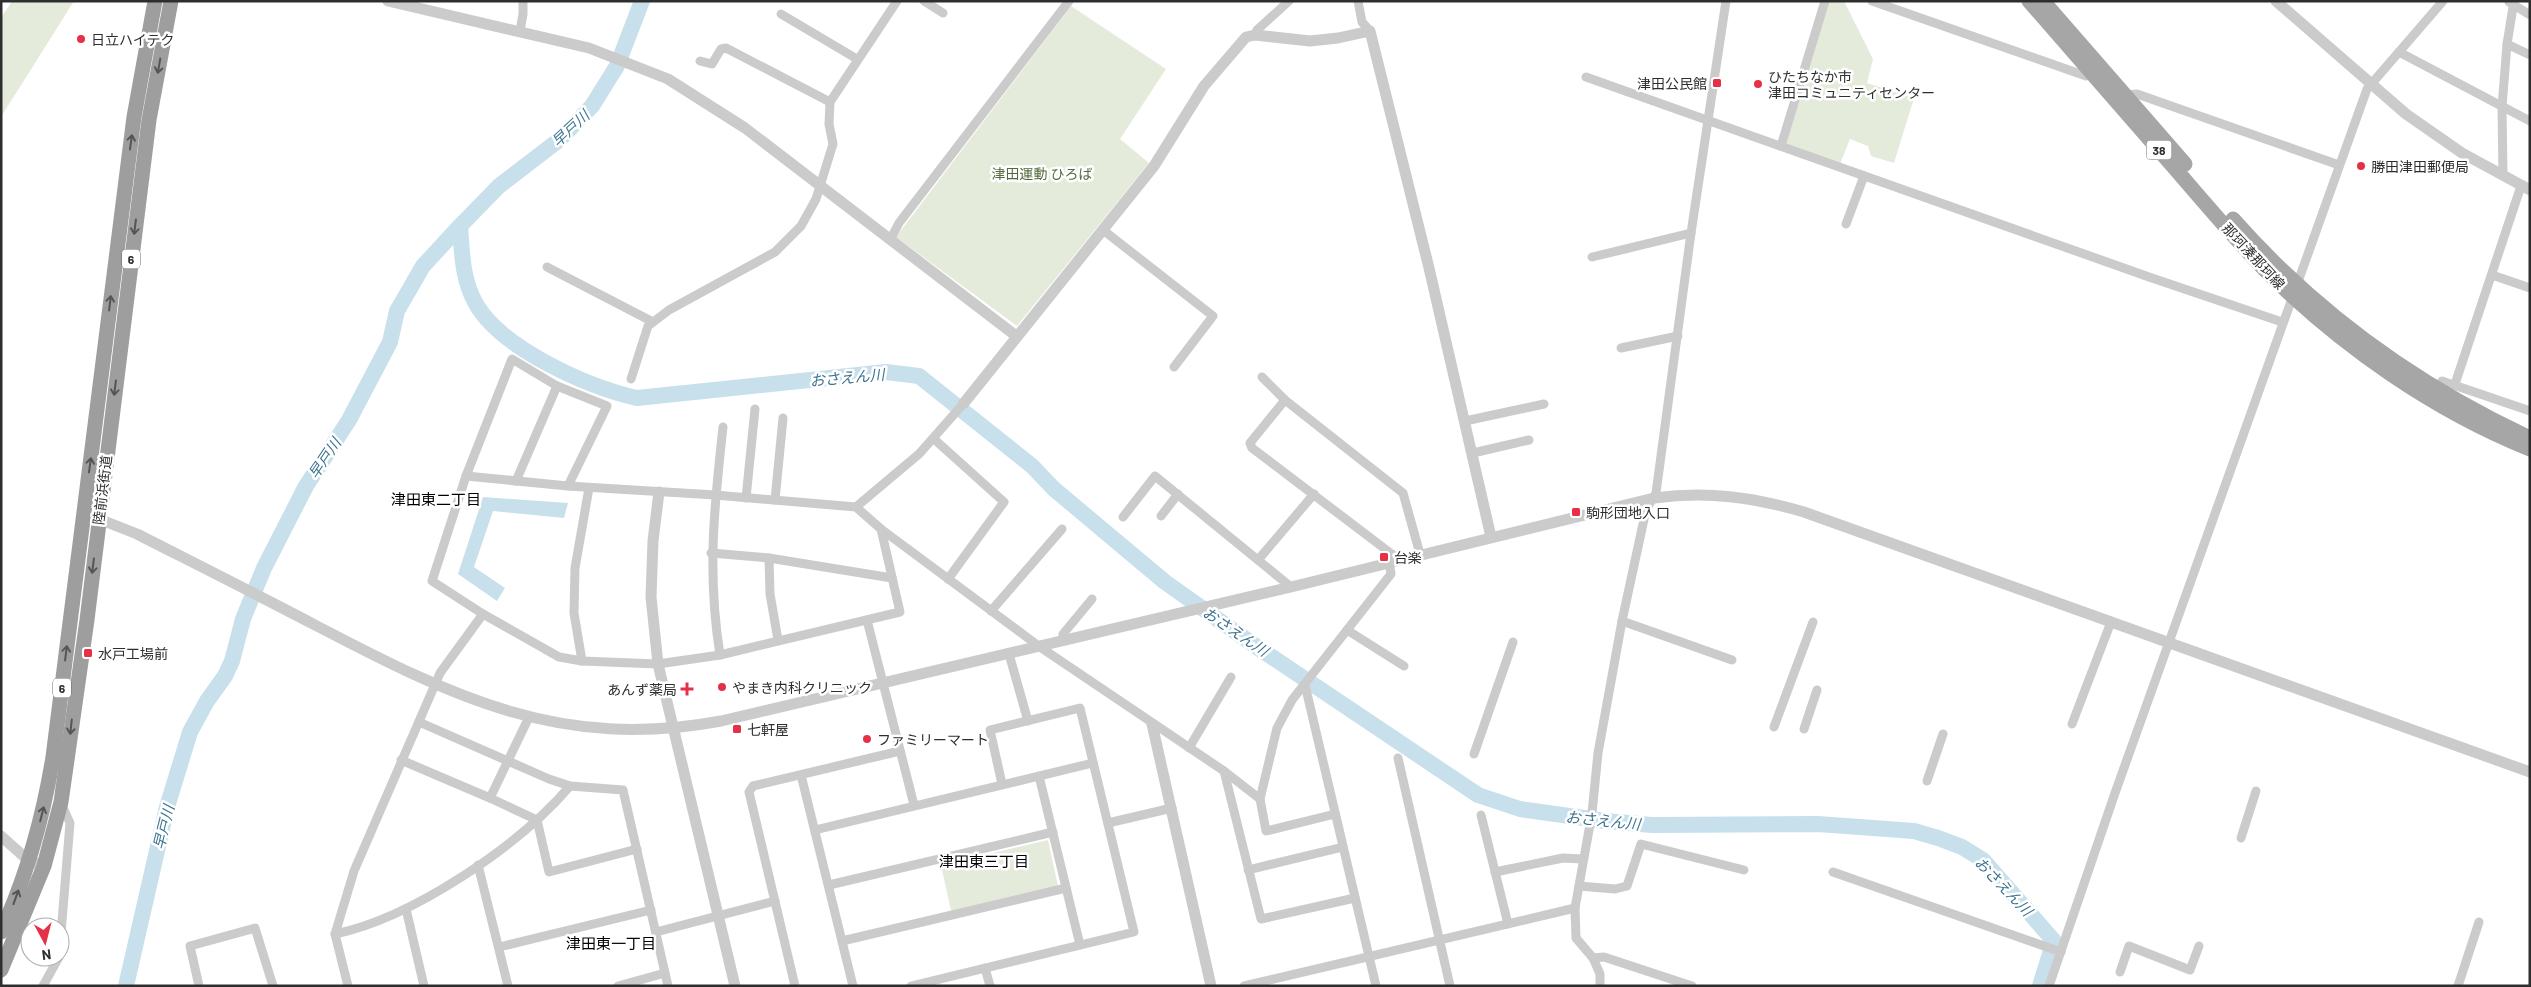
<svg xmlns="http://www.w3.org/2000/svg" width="2531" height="987" font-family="Barlow,'Noto Sans JP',sans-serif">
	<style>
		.green { fill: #e5ebdb }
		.water { fill: #c7e0eb }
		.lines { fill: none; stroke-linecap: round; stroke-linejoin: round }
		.river { stroke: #c7e0eb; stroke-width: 16 }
		.minor { stroke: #cbcbcb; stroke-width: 9 }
		.tertiary { stroke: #cbcbcb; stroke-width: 11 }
		.primary { stroke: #a6a6a6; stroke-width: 15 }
		.trunk { stroke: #9e9e9e; stroke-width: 15 }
		.oneway { stroke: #555 }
		.poi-dot { fill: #e53047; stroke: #fff; stroke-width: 2 }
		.labels { text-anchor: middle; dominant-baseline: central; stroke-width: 5; stroke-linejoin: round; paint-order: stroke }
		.shield { fill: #fff; stroke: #6d6d6d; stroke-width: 1 }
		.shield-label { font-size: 12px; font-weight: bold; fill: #2e2e2e }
		.poi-label { font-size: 14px; fill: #2e2e2e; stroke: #fff; text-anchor: start }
		.park-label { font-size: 14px; fill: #546a3b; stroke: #fff }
		.street-label { font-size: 14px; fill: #2e2e2e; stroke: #fff }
		.water-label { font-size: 15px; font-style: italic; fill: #3c7490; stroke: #fff }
		.neighbourhood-label { font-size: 15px; fill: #000; stroke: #fff }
	</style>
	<rect width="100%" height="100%" fill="#fff"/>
	<!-- green -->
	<g class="green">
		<polygon points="12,1 74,1 1,117 1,18"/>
		<polygon points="1829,1 1844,1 1873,59 1867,83 1914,98 1894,163 1871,156 1868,146 1850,139 1840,164 1785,146"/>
		<polygon points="1071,6 1166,69 1120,139 1149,163 1017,326 896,237"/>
		<polygon points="1048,840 1058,886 951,911 941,865"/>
	</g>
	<!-- water -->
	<polygon class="water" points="483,497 568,503 564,518 493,511 474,567 505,588 497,601 458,574"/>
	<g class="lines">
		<!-- river -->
		<g class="river">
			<path d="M460 226C462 252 462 280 476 304 502 349 588 387 637 398L886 372 919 376 1032 466 1054 489 1165 582 1254 645 1478 795 1520 809 1605 821 1652 825 1818 824 1914 831 1938 838 1962 847 1983 860 2054 941 2040 986"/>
			<polyline points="126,986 167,807 190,732 207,701 225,676 232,661 243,619 264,568 306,486 349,420 390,342 397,311 423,266 460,226 499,186 559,140 592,106 617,66 642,1"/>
		</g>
		<!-- minor -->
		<g class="minor">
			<polyline points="924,1 943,13"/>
			<polyline points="1358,1 1362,22 1370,31"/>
			<polyline points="1872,1 2086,76 2092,74"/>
			<polyline points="2509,2 2530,15"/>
			<polyline points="781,14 857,59"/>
			<polyline points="520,31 523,14 523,1"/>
			<polyline points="1255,35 1257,30 1289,1"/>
			<polyline points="2507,44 2530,55"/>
			<polyline points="2399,52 2530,121"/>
			<polyline points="700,61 712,64 721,49 726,48 830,102"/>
			<polyline points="1586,77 2149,277 2282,322"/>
			<polyline points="2125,95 2137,94 2339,165"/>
			<polyline points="1781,146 1825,1"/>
			<polyline points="2503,176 2502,107 2507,44 2514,1"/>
			<polyline points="1846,224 1864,176"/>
			<polyline points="1103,230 1213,316 1174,367"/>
			<polyline points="890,240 899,223 1069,1"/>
			<polyline points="1592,257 1691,233"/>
			<polyline points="547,267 653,322"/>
			<polyline points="2492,275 2530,288"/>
			<polyline points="1621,348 1678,336"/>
			<polyline points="1262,377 1285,400 1403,493 1420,554"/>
			<polyline points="631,379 648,326 669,310 775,252 801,226 816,199 833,144 829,124 830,102 897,1"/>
			<polyline points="2455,384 2521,186"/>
			<polyline points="2437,390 2442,381 2530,411"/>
			<polyline points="1285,400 1250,443 1252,448 1393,555 1397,560"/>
			<polyline points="1465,421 1544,404"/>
			<polyline points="934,439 1004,502 948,579"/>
			<polyline points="1473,453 1529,440"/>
			<polyline points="466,476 568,486 715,495 856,507 881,529 1040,647 1224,771 1260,799"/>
			<polyline points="516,481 557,386"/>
			<polyline points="568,486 607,406 557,386 512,359 466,476 432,581 483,614 559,657 582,661 658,664 720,655 900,612 881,529"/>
			<polyline points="746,498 755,409"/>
			<polyline points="775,500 783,418"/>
			<polyline points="856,507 919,454 964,403"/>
			<polyline points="1161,516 1178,494"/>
			<polyline points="1123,517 1155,476 1291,587"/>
			<polyline points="711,553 769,558 892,578"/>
			<polyline points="769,558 770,594 778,640"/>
			<polyline points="1258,560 1314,494"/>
			<polyline points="991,611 1062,529"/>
			<polyline points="867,620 914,805"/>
			<polyline points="1622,621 1732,660"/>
			<polyline points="1347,630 1404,666"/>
			<polyline points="1063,640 1063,634 1092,599"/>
			<polyline points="1009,654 1028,721"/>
			<path d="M720 655C707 574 714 508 723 427"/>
			<polyline points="582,661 574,613 575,568 589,488"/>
			<polyline points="1305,685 1376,986"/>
			<polyline points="419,722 549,779 570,786 623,790 668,986"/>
			<polyline points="2072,724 2111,622"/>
			<polyline points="1774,727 1813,622"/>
			<polyline points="1804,729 1817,690"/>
			<polyline points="1189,748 1231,677"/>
			<polyline points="1474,754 1513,642"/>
			<polyline points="1398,758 1450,986"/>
			<polyline points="401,760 490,798 529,717"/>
			<polyline points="1224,771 1261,919 1355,898"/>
			<polyline points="801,775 853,986"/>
			<polyline points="1039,776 1080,945"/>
			<polyline points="1927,781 1943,734"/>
			<polyline points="490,798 537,820 549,872 637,849"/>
			<polyline points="1335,814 1266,831 1260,799 1277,728 1292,700 1391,574 1389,562"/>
			<polyline points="1481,815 1508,924"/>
			<polyline points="1108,823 1172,808"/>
			<polyline points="815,830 1093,763"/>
			<polyline points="2241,838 2256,791"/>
			<polyline points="478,865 508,986"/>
			<polyline points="1248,870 1343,847"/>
			<polyline points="1495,872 1563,858 1583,859"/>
			<polyline points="1833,872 2061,952"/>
			<polyline points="829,885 1053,832"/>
			<polyline points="1579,886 1615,889 1627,886 1641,844 1744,870"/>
			<polyline points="406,909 424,986"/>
			<polyline points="656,932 775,901"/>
			<path d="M335 934C412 918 519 846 570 786"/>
			<polyline points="842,941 1066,888"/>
			<polyline points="60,946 70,823 61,803"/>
			<polyline points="499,947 651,910"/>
			<polyline points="1593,958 1604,957 1692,986"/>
			<polyline points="985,968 990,986"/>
			<polyline points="2120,972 2129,946 2190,970 2199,946"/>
			<polyline points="43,986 59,957"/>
			<polyline points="199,986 190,946 255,928 273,986"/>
			<polyline points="348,986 335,934 354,871 440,673 483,614"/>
			<polyline points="618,986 665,973"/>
			<polyline points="795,986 749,792 753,786 900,751"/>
			<polyline points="911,986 1134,932 1080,708 990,730 1002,784"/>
			<polyline points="1244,986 1575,908"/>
			<polyline points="1600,986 1600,974 1593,958 1576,938 1575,908 1592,813 1598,753 1622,621 1646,510 1656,493 1691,233 1726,1"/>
			<polyline points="2049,986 2115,793 2367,89 2443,1"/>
			<polyline points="2458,986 2479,922"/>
		</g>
		<!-- tertiary -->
		<g class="tertiary">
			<polyline points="388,1 589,48 668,79 745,128 1016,336"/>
			<polyline points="2276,1 2406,114 2462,153 2530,190"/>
			<polyline points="964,403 1154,166 1204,86 1246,37 1255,35 1310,41 1338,38 1370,31 1429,268 1491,537"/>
			<polyline points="659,492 653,541 651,597 658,664 735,986"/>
			<path d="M94 517 137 534C196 564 256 594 315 625 453 697 561 751 721 721L1291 587 1654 498C1708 491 1752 497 1804 512L2530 772"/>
			<polyline points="1152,724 1211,986"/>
			<polyline points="1,836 29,861 44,866"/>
		</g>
		<!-- primary -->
		<g class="primary">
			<path d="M2029 1C2074 53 2120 105 2165 157 2199 196 2232 236 2268 273 2342 346 2433 410 2530 449"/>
			<polyline points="2043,1 2185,164"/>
			<path d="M2233 219C2316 313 2416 385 2530 438"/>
		</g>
		<!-- trunk -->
		<g class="trunk">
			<path d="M1 932C27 876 43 818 53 757L134 117 155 1"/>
			<polyline points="1,970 44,866 61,802 87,620 149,120 171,1"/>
		</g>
	</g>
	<!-- one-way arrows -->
	<defs><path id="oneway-shaft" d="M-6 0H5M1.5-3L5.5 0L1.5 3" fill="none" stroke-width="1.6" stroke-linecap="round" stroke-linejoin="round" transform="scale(1.25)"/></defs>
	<g class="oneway">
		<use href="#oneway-shaft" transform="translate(159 66) rotate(100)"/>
		<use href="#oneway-shaft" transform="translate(131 142) rotate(-82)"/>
		<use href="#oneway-shaft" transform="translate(135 227) rotate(97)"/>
		<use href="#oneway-shaft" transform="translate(110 303) rotate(-83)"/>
		<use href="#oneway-shaft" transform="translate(115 388) rotate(97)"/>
		<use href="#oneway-shaft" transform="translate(90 465) rotate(-82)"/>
		<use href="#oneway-shaft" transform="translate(93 566) rotate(97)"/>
		<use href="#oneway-shaft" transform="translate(66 653) rotate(-83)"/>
		<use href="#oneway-shaft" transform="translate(71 727) rotate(96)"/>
		<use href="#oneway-shaft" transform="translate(42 814) rotate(-76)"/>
		<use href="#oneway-shaft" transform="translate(16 897) rotate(-70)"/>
	</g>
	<!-- markers -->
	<g class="poi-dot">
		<circle cx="81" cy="39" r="5"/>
		<rect x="1712" y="78" width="10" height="10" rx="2.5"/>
		<circle cx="1758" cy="84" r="5"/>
		<circle cx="2361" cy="166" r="5"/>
		<rect x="1571" y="507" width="10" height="10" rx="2.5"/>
		<rect x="1379" y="552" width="10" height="10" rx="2.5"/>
		<rect x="83" y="648" width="10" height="10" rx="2.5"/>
		<circle cx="722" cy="687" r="5"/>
		<path d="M684.5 681.5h5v5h5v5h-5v5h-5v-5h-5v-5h5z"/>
		<rect x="732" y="724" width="10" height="10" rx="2.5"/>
		<circle cx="867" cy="739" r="5"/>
	</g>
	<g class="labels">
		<!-- shield labels -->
		<g class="shield">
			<rect x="2146.5" y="140.5" width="25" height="19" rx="4"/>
			<rect x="122" y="249.5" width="18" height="19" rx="4"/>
			<rect x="53" y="678.5" width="18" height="19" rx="4"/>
		</g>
		<g class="shield-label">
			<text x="2159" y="150">38</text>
			<text x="131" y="259">6</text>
			<text x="62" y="688">6</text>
		</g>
		<!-- poi labels -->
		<g class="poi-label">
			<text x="91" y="39">日立ハイテク</text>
			<text x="1768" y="76">ひたちなか市<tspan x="1768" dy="16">津田コミュニティセンター</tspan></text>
			<text x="1707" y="83" text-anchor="end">津田公民館</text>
			<text x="2371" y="166">勝田津田郵便局</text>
			<text x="1586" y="512">駒形団地入口</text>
			<text x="1394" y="557">台楽</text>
			<text x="98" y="653">水戸工場前</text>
			<text x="732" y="687">やまき内科クリニック</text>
			<text x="677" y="689" text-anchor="end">あんず薬局</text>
			<text x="747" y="729">七軒屋</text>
			<text x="877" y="739">ファミリーマート</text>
		</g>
		<!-- park labels -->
		<g class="park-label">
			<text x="1042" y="173">津田運動 ひろば</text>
		</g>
		<!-- street labels -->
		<g class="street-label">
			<text transform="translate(2254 256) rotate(47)">那珂湊那珂線</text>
			<text transform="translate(102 490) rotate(-83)">陸前浜街道</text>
		</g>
		<!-- water labels -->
		<g class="water-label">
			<text transform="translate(570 128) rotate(-43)">早戸川</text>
			<text transform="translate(847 377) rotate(-5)">おさえん川</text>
			<text transform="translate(324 458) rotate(-56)">早戸川</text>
			<text transform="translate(1236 631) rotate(34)">おさえん川</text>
			<text transform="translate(1603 820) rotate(6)">おさえん川</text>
			<text transform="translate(163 827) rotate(-76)">早戸川</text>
			<text transform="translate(2004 886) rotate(46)">おさえん川</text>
		</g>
		<!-- neighbourhood labels -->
		<g class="neighbourhood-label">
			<text x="436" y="499">津田東二丁目</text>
			<text x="984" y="861">津田東三丁目</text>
			<text x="611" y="943">津田東一丁目</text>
		</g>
	</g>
	<!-- border -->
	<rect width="2531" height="987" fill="none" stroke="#2e2e2e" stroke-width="5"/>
	<!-- north arrow -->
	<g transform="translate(45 942) rotate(173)"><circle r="24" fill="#ffffff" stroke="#ababab"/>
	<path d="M0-4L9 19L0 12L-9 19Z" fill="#e53047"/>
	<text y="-8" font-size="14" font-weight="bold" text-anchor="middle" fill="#2e2e2e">N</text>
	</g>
</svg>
